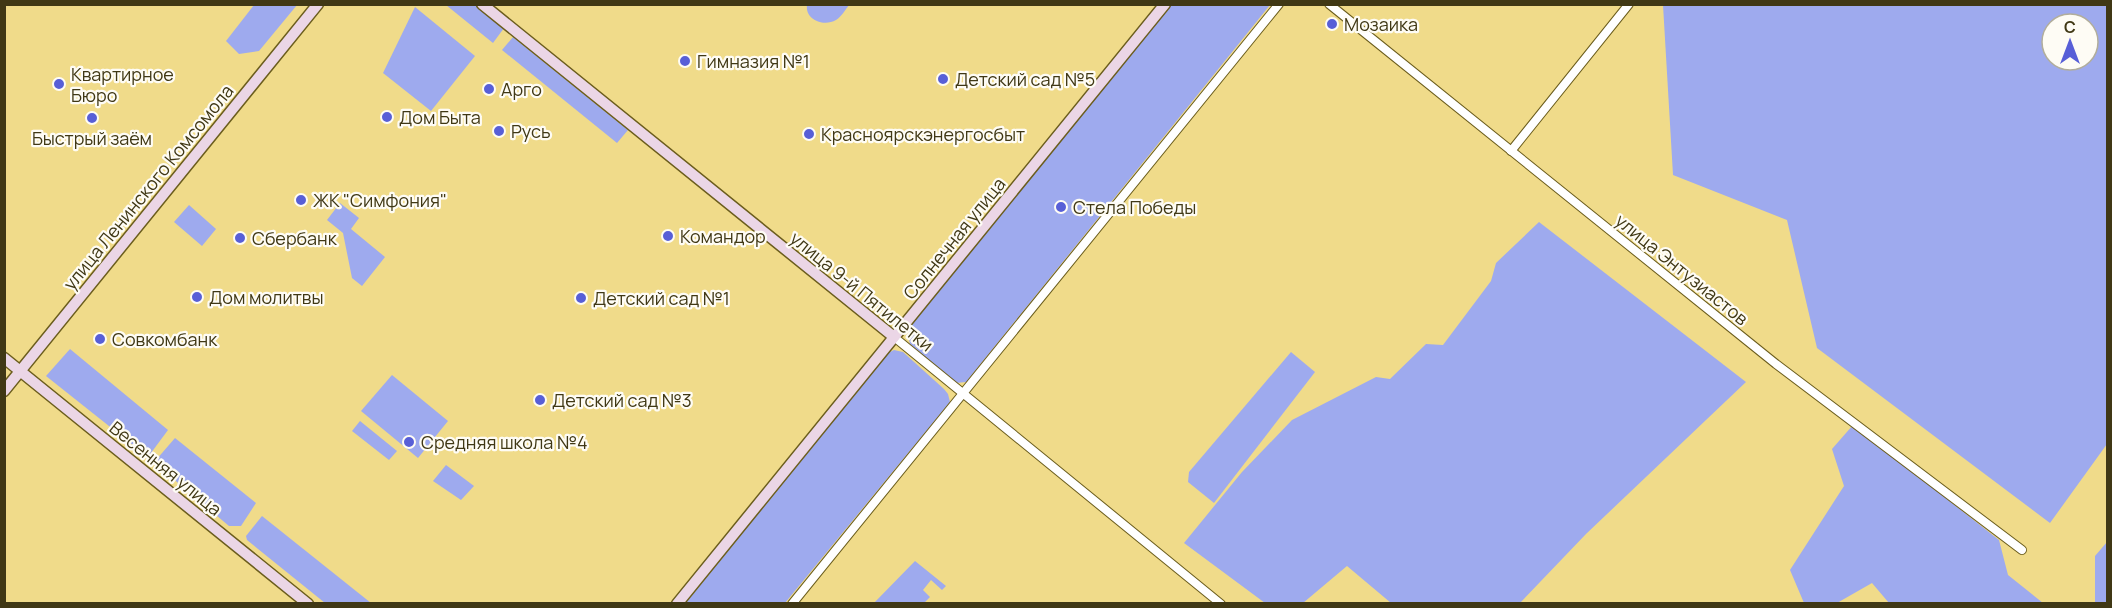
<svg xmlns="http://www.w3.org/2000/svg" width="2112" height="608" font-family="Manrope,sans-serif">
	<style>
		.green { fill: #9eaaee; fill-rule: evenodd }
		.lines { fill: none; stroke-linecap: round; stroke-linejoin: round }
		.street-casing { stroke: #6b5d1d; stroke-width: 10 }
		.secondary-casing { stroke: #6b5d1d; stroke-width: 13 }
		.street { stroke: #fff; stroke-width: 8 }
		.secondary { stroke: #ebd6e6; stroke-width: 10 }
		.poi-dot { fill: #585fd7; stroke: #fefcf5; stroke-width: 2 }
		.labels { text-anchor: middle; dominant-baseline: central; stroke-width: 4.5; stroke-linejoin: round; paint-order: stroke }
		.poi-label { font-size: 18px; fill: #403815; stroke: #fefcf5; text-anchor: start }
		.street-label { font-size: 18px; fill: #403815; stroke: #fefcf5 }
	</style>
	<rect width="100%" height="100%" fill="#f0db8a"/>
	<!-- green -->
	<g class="green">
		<polygon points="254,5 297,5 259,51 239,54 226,41"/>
		<polygon points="446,5 475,5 504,28 493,43"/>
		<path d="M807 5V4L849 5C846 9 841 17 836 20 824 27 805 20 807 5Z"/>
		<polygon points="1170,5 1270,5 966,382 956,383 910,344 908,335 910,327"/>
		<path d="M1663 5H2107V444L2050 523 1817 348 1787 220 1673 175ZM2052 24H2088V60H2052Z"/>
		<polygon points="415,7 475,56 431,111 383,73"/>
		<polygon points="513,37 628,130 617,143 502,50"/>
		<polygon points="340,203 359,218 351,229 385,257 362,286 352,278 343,233 327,220"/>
		<polygon points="189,205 216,229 202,246 174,222"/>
		<polygon points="1539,222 1746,382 1586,534 1520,603 1391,603 1347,566 1303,603 1265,603 1184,543 1242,472 1292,420 1376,377 1390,379 1426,344 1443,345 1491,281 1496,263"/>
		<polygon points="70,349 168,430 148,457 46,376"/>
		<polygon points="894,350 903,352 944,389 948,394 950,402 785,603 685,604 881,362 888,353"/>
		<polygon points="1291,352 1315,372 1214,503 1188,482 1189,472"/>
		<polygon points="392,375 448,421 418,458 361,411"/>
		<polygon points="360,421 397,451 389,460 352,431"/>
		<polygon points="1853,425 1999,540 2008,575 2043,603 1889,603 1872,583 1837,603 1804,603 1790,570 1844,486 1832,449"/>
		<polygon points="175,438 256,503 241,526 229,526 158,466 156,460"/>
		<polygon points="446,465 474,486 461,500 433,481"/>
		<polygon points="262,516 371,603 325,603 247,540 246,536"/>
		<polygon points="2107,542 2107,603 2095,603 2095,556"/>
		<polygon points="915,561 946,586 942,590 931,580 923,590 930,597 924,603 874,603"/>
	</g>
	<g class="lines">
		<defs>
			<g id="street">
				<polyline points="1329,4 1776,364 2022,550"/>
				<polyline points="1511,151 1629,4"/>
				<polyline points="894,337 1221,604"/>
				<polyline points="792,604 1279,4"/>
			</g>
			<g id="secondary">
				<polyline points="482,4 894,337"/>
				<polyline points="4,358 308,604"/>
				<polyline points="4,391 318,4"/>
				<polyline points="677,604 1165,4"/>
			</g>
		</defs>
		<!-- street casing -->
		<use href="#street" class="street-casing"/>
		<!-- secondary casing -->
		<use href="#secondary" class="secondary-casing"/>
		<!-- street -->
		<use href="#street" class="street"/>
		<!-- secondary -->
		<use href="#secondary" class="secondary"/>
	</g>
	<!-- markers -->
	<g class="poi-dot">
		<circle cx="1332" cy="24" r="6"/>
		<circle cx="685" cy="61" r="6"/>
		<circle cx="943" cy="79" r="6"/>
		<circle cx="59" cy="84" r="6"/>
		<circle cx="489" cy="89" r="6"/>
		<circle cx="387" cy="117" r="6"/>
		<circle cx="92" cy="118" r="6"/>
		<circle cx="499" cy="131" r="6"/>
		<circle cx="809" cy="134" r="6"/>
		<circle cx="301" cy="200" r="6"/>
		<circle cx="1061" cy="207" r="6"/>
		<circle cx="668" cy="236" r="6"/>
		<circle cx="240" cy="238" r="6"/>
		<circle cx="197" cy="297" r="6"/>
		<circle cx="581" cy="298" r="6"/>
		<circle cx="100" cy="339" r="6"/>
		<circle cx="540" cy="400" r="6"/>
		<circle cx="409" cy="442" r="6"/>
	</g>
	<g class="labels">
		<!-- poi labels -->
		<g class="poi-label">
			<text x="1344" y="24">Мозаика</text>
			<text x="697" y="61">Гимназия №1</text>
			<text x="71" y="74">Квартирное<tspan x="71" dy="21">Бюро</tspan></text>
			<text x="955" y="79">Детский сад №5</text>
			<text x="501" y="89">Арго</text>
			<text x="399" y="117">Дом Быта</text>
			<text x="511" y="131">Русь</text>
			<text x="821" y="134">Красноярскэнергосбыт</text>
			<text x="92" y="138" text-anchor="middle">Быстрый заём</text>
			<text x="313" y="200">ЖК "Симфония"</text>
			<text x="1073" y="207">Стела Победы</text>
			<text x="680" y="236">Командор</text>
			<text x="252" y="238">Сбербанк</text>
			<text x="209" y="297">Дом молитвы</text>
			<text x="593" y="298">Детский сад №1</text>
			<text x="112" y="339">Совкомбанк</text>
			<text x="552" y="400">Детский сад №3</text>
			<text x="421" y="442">Средняя школа №4</text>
		</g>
		<!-- street labels -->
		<g class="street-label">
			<text transform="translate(148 187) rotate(-51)">улица Ленинского Комсомола</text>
			<text transform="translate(954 238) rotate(-51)">Солнечная улица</text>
			<text transform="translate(1682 269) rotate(39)">улица Энтузиастов</text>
			<text transform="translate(862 291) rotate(39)">улица 9-й Пятилетки</text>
			<text transform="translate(166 468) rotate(39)">Весенняя улица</text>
		</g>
	</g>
	<!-- border -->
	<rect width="2112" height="608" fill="none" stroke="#403815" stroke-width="12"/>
	<!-- north arrow -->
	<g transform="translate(2070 42)"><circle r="28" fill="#fefcf5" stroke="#b2ae9b" stroke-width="1.5"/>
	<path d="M0-4.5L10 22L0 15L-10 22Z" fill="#585fd7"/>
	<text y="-9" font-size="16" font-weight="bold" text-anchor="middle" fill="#403815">С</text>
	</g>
</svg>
